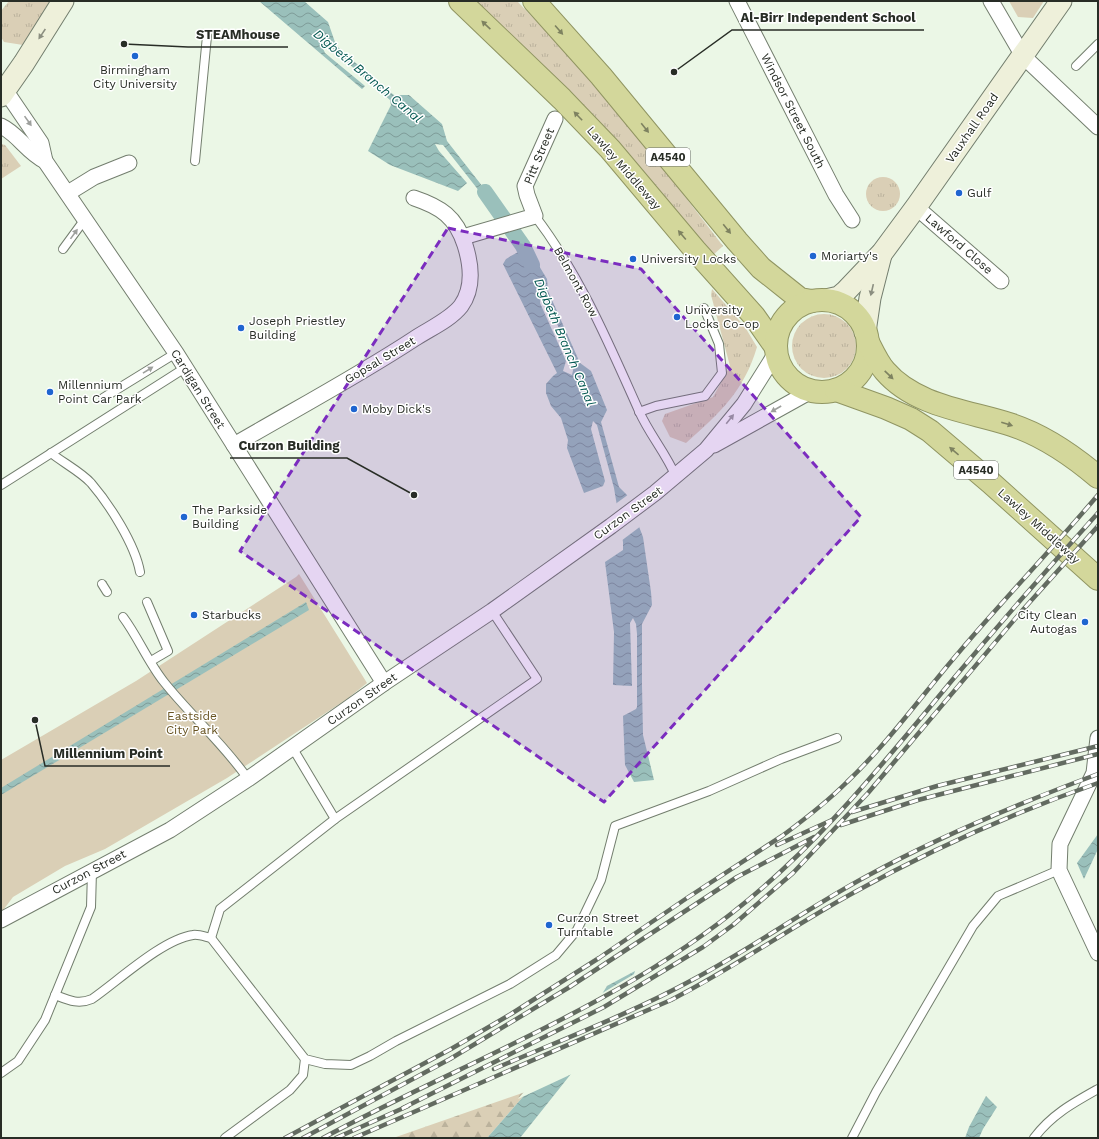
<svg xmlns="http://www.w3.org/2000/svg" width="1099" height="1139" font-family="'Work Sans',sans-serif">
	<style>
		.grass { fill: url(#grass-tufts) }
		.forest { fill: url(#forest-firs) }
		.green { fill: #dacfb6 }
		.water { fill: url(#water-waves); fill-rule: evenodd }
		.pier { fill: #ebf7e6 }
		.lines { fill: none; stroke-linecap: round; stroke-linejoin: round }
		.canal { stroke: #9ac0bb; stroke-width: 16 }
		.service-casing { stroke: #737e6e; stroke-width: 10 }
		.minor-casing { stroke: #737e6e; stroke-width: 17 }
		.secondary-casing { stroke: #737e6e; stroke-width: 23 }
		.trunk-casing { stroke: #909562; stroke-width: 24 }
		.service { stroke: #fff; stroke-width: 8 }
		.minor { stroke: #fff; stroke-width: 15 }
		.secondary { stroke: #eef0da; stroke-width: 21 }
		.trunk { stroke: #d3d79b; stroke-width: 22 }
		.rail-casing { stroke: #636b61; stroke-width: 4.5 }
		.rail { stroke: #fff; stroke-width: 3; stroke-dasharray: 9; stroke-linecap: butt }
		.oneway { fill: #7e8260 }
		.oneway2 { fill: #8b8e80 }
		.oneway3 { fill: #9ea09d }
		.marked { fill: #7b2cbf; fill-opacity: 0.2; stroke: #7b2cbf; stroke-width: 3; stroke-dasharray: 8 5; stroke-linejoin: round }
		.poi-dot { fill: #1f65d0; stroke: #fff; stroke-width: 1.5 }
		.labels { text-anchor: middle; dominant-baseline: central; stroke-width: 3; stroke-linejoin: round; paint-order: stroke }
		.shield { fill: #fff; stroke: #686c67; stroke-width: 1 }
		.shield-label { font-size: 11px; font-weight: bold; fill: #282d26 }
		.poi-label { font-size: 12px; fill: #282d26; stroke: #fff; text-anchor: start }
		.street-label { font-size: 12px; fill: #282d26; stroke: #fff }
		.park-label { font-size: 12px; fill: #685422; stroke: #fff }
		.water-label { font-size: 13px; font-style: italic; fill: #065a53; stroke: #fff }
		.leader { fill: none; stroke: #282d26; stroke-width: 1.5 }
		.callout-dot { fill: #282d26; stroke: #fff; stroke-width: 1.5 }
		.callout-label { font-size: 13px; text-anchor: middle; font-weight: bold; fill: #282d26; stroke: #fff; stroke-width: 3; stroke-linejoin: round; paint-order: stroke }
	</style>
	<defs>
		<pattern id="grass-tufts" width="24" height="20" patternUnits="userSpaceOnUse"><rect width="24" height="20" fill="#dacfb6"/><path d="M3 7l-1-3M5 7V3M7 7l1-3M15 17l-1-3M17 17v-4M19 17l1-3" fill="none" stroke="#bbb29c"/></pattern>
		<pattern id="forest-firs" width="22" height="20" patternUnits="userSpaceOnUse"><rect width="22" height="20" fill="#dacfb6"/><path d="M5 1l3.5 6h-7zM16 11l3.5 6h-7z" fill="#bbb29c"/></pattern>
		<pattern id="water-waves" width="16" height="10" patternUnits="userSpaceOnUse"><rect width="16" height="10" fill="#9ac0bb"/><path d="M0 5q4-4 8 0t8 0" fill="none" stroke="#7e9c98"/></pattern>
	</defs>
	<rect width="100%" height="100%" fill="#ebf7e6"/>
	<!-- grass -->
	<g class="grass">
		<polygon points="9,1 53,1 23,45 4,42 1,37 1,11"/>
		<polygon points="474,1 517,1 564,50 640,138 723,246 712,256"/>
		<polygon points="1,144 5,145 21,166 1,179"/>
		<circle cx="883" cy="194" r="17"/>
		<path d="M712 289 745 327 757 347C744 391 720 413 686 443L670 437 662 421 665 414 713 397 730 366 711 295Z"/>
		<circle cx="824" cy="346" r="32"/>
	</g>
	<!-- forest -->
	<polygon class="forest" points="528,1091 487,1138 396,1138 396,1137"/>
	<!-- green -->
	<g class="green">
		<polygon points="1009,1 1044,1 1033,18 1018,17"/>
		<polygon points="299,574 367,683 347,699 227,778 105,849 65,866 13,897 1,913 1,760 136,681 296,577"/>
	</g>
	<!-- water -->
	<g class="water">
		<polygon points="259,1 304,1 328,22 336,45 343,52 386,89 394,95 409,95 442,124 447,141 501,210 494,210 443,145 435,144 439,151 467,183 458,191 390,165 368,151 391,105 390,100 332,49 322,46 325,53 365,86 362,89"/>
		<path d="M518 246H527L547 279 548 291 580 363 591 371 607 410 601 422 619 487 627 495 643 537 651 592 652 605 642 624V685L643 735 654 780 634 782 625 765 623 716 636 709 637 707V634L636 624 633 618 630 623 632 686 613 685 614 632 605 562 623 550V542L614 488 597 425 593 421 591 429 605 481 603 486 584 493 567 448 568 440 561 418 551 406 546 393V384L553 376 557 373 503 264 506 259 518 252ZM541 293 545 296 571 356 574 366 572 375 563 371 566 361 540 303Z"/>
		<polygon points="306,602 309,610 1,795 1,788"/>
		<polygon points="1098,834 1098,849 1084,879 1077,863"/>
		<polygon points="635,971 632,980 598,1040 520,1138 487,1138 528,1091 584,1023 607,986"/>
		<polygon points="986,1096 997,1107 983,1129 979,1138 965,1138 969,1127"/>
	</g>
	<!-- pier -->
	<g class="pier">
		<polygon points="629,494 641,526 621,541 614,505"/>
		<polygon points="636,973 625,1001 615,1018 599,1041 574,1073 518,1099 582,1022 599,995"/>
	</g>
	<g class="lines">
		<!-- canal -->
		<polyline class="canal" points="485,192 523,246 532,265"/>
		<defs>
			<g id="service">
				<polyline points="1076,66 1098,44"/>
				<polyline points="195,161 207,36"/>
				<path d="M535 216C580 275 609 344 639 411 649 434 666 453 676 477"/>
				<polyline points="63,249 85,219"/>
				<polyline points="103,398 176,353"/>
				<polyline points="639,412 656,406 705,396 722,373 719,344 704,308"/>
				<path d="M51 453C62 462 81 472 91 483 109 504 135 544 140 572"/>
				<polyline points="1,485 185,368"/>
				<polyline points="102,584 107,592"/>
				<polyline points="147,602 168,651 151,661"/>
				<path d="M123 617C138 637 148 662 164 682 191 716 223 743 248 779"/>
				<polyline points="292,747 335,819"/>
				<polyline points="211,938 220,909 335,819 537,679 492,611"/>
				<path d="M55 995C68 1000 78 1005 92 999 118 981 163 939 193 935 198 934 206 937 211 938L305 1059 325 1064 351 1065 370 1056 396 1041 510 984 556 955 577 930 601 880 615 826 709 791 781 759 837 738"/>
				<polyline points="1,1073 18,1061 45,1020 91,907 92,871"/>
				<polyline points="225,1138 290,1090 303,1075 305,1059"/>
				<polyline points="852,1138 876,1092 973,926 998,896 1059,870"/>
				<path d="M1034 1138C1051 1115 1073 1103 1098 1089"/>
			</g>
			<g id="minor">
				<polyline points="737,1 836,195 852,220"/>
				<polyline points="991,1 1023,56 1098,127"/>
				<polyline points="1,84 41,143 45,161 176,353 384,683"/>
				<path d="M1 126C18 134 27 152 45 161"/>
				<polyline points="68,193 94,177 129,163"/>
				<polyline points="916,207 1001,281"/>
				<polyline points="463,237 535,216 527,195 525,186 555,119"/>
				<path d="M234 445C294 410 356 377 414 339 429 329 450 320 461 306 474 288 471 264 465 245 456 217 441 207 414 198"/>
				<polyline points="714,445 811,391"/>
				<polyline points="1098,738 1094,773 1060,844 1059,870 1098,953"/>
				<polyline points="1,920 170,830 248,779 384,683 492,611 611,526 655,493 706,450 744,404 776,353"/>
			</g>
			<g id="secondary">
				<polyline points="1,96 24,63 63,1"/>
				<polyline points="826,300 839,297 846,291 882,253 916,207 1061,1"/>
				<polyline points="865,332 870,298 881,255"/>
			</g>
			<g id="trunk">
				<polyline points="460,1 562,99 610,149 695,250 754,316 775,346"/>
				<polyline points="534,1 601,76 737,241 761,268 800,299 812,301"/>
				<circle cx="822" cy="346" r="46"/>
				<path d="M868 342C873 352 878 363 885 371 916 407 970 411 1012 425 1045 436 1072 455 1098 477"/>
				<polyline points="836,390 886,408 911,419 930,431 990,482 1098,579"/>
			</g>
		</defs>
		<!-- service casing -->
		<use href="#service" class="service-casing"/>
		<!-- minor casing -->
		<use href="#minor" class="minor-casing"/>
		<!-- secondary casing -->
		<use href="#secondary" class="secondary-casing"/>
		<!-- trunk casing -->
		<use href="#trunk" class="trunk-casing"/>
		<!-- service -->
		<use href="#service" class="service"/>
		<!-- minor -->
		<use href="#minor" class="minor"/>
		<!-- secondary -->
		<use href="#secondary" class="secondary"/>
		<!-- trunk -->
		<use href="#trunk" class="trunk"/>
		<defs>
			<g id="rail">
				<polyline points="852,812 937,786 1098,746"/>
				<polyline points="841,825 918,800 1098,754"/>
				<polyline points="777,845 832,820"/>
				<path d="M494 1069C561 1040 630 1014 694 979 754 947 809 907 869 875 942 835 1020 803 1098 774"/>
				<polyline points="403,1108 604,1007 703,947 733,925 793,873 868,793 1020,613 1098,526"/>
				<path d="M285 1138 451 1049 511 1014 599 958 687 898 782 836C805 819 827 802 847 782 889 742 922 695 960 651 1005 598 1053 548 1098 495"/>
				<polyline points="303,1138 450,1059 568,988 737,877 814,837"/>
				<path d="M323 1138C460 1064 609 1010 732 913 818 846 885 761 954 678 1001 622 1049 567 1098 513"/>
				<polyline points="336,1138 408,1106"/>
				<path d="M354 1138 671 1000C734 968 791 927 853 893 932 849 1013 813 1098 783"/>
			</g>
		</defs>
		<!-- rail casing -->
		<use href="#rail" class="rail-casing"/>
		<!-- rail -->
		<use href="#rail" class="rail"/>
	</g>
	<!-- one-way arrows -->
	<defs><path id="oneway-solid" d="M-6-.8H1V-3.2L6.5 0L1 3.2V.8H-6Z"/></defs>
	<g class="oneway">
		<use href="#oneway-solid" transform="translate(486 25) rotate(-137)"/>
		<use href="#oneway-solid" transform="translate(559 30) rotate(49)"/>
		<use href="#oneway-solid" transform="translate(578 116) rotate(-134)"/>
		<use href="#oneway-solid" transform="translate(645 128) rotate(51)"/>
		<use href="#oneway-solid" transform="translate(727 229) rotate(51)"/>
		<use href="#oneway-solid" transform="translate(682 235) rotate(-130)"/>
		<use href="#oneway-solid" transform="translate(889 375) rotate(44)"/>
		<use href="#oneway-solid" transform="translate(1007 424) rotate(17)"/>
		<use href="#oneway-solid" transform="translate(954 451) rotate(-140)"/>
	</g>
	<g class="oneway2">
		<use href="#oneway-solid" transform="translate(42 34) rotate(124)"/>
		<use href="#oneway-solid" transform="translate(872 290) rotate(103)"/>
	</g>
	<g class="oneway3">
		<use href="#oneway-solid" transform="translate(28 121) rotate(55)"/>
		<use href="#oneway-solid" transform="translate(74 234) rotate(-54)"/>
		<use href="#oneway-solid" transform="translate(148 370) rotate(-32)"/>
		<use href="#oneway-solid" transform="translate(776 409) rotate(150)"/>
		<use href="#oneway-solid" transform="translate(730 419) rotate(-51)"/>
	</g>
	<!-- marked area -->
	<path class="marked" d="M448 228 641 269 861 517 604 802 240 551Z"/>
	<!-- markers -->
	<g class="poi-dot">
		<circle cx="135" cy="56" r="4"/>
		<circle cx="959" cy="193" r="4"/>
		<circle cx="813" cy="256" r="4"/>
		<circle cx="633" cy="259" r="4"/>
		<circle cx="677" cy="317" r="4"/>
		<circle cx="241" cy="328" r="4"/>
		<circle cx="50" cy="392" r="4"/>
		<circle cx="354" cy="409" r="4"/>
		<circle cx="184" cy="517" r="4"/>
		<circle cx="194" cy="615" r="4"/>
		<circle cx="1085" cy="622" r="4"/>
		<circle cx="549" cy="925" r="4"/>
	</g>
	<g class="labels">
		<!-- shield labels -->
		<g class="shield">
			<rect x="646" y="148" width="44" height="18" rx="3"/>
			<rect x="954" y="461" width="44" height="18" rx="3"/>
		</g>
		<g class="shield-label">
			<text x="668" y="157">A4540</text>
			<text x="976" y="470">A4540</text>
		</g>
		<!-- poi labels -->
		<g class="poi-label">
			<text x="135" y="70" text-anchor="middle">Birmingham<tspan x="135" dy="14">City University</tspan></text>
			<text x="967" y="193">Gulf</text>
			<text x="821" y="256">Moriarty's</text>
			<text x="641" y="259">University Locks</text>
			<text x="685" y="310">University<tspan x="685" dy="14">Locks Co-op</tspan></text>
			<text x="249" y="321">Joseph Priestley<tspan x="249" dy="14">Building</tspan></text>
			<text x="58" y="385">Millennium<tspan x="58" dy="14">Point Car Park</tspan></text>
			<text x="362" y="409">Moby Dick's</text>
			<text x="192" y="510">The Parkside<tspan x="192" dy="14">Building</tspan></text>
			<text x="202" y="615">Starbucks</text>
			<text x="1077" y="615" text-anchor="end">City Clean<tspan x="1077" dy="14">Autogas</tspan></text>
			<text x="557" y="918">Curzon Street<tspan x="557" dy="14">Turntable</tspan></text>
		</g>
		<!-- street labels -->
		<g class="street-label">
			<text transform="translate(793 111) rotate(63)">Windsor Street South</text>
			<text transform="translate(972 128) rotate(-55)">Vauxhall Road</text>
			<text transform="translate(539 156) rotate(-67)">Pitt Street</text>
			<text transform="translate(624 168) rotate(49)">Lawley Middleway</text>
			<text transform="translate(959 244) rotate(41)">Lawford Close</text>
			<text transform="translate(576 282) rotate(61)">Belmont Row</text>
			<text transform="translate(380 360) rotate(-31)">Gopsal Street</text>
			<text transform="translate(198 389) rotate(58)">Cardigan Street</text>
			<text transform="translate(628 513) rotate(-36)">Curzon Street</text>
			<text transform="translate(1039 526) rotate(42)">Lawley Middleway</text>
			<text transform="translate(362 699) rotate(-35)">Curzon Street</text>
			<text transform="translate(89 872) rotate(-28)">Curzon Street</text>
		</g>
		<!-- park labels -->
		<g class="park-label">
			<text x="192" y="716">Eastside<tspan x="192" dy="14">City Park</tspan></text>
		</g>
		<!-- water labels -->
		<g class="water-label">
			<text transform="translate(368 76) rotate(40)">Digbeth Branch Canal</text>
			<text transform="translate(565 342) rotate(67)">Digbeth Branch Canal</text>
		</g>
	</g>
	<!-- callouts -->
	<path class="leader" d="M674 72L732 30H924M124 44L188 47H288M414 495L347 458H230M35 720L45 766H170"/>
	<g class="callout-dot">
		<circle cx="674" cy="72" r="4"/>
		<circle cx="124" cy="44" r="4"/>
		<circle cx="414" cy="495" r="4"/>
		<circle cx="35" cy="720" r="4"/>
	</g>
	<g class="callout-label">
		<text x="828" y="22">Al-Birr Independent School</text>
		<text x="238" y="39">STEAMhouse</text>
		<text x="289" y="450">Curzon Building</text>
		<text x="108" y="758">Millennium Point</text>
	</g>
	<!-- border -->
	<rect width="1099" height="1139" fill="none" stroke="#282d26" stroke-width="4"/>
</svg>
